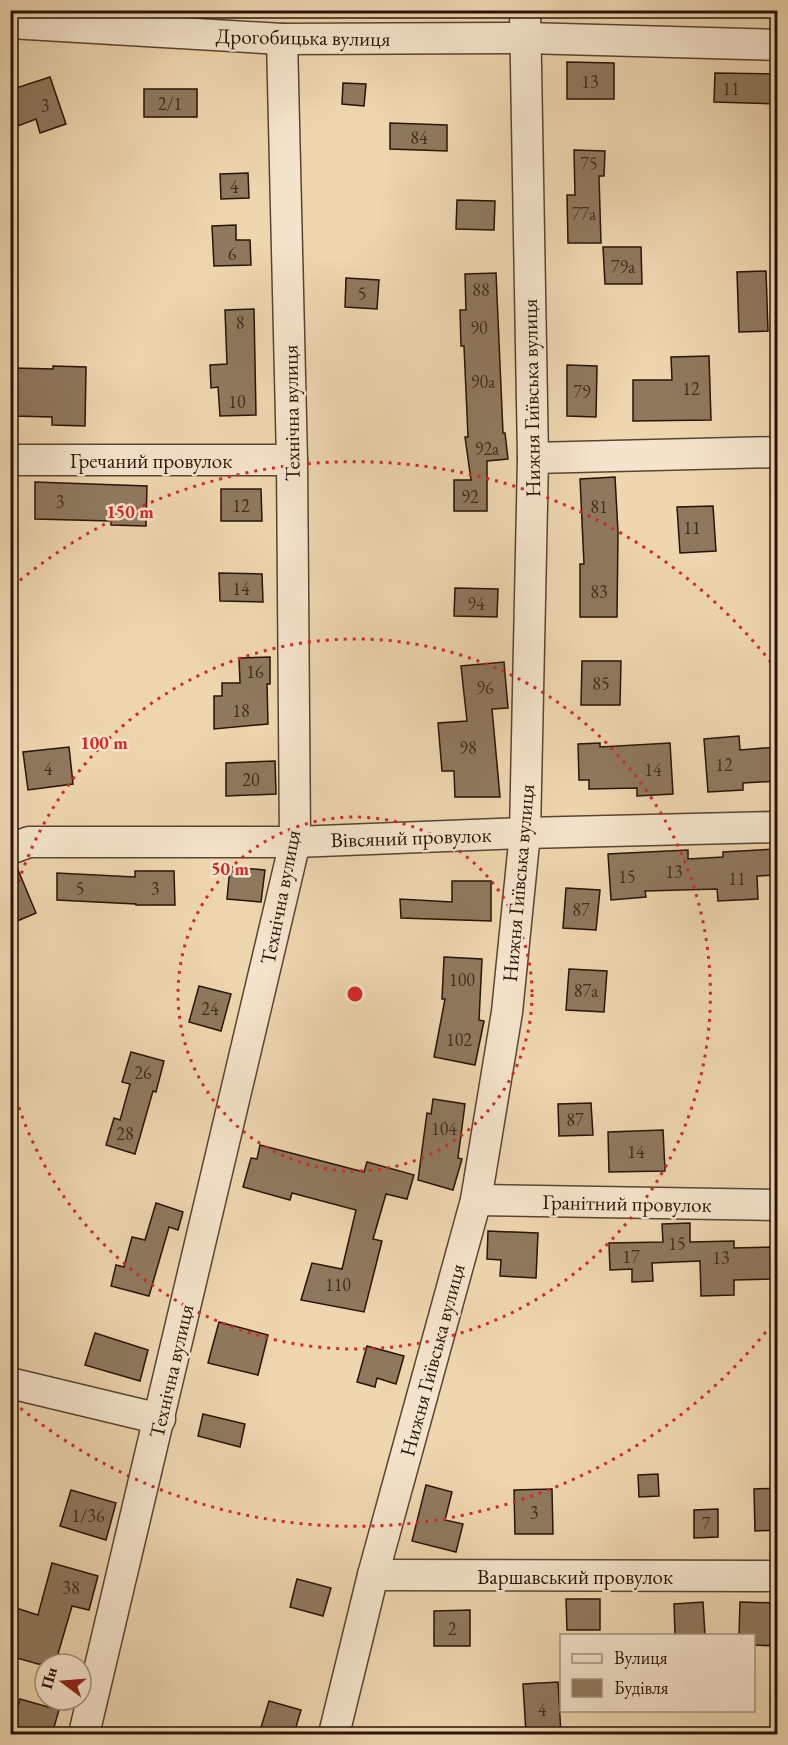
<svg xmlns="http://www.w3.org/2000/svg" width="788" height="1745" font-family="'EB Garamond',serif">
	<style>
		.building { fill: #8f795e; stroke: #281406; stroke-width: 1.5 }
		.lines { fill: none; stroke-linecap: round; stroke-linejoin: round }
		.minor-casing { stroke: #5a4430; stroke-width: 33 }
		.minor { stroke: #f4e4cb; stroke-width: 30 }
		.ring { fill: none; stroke: #d62828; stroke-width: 3; stroke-dasharray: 3 6 }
		.labels { text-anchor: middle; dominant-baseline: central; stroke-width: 5; stroke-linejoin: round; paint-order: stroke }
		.number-label { font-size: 18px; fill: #422d1c }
		.street-label { font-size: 21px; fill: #281406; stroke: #f4e4cb }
		.centre { fill: #d62828; stroke: #f4e4cb; stroke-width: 3 }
		.ring-label { font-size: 18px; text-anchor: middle; font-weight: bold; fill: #d62828; stroke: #f4e4cb; stroke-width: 5; stroke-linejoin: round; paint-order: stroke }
	</style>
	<rect width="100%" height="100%" fill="#eed6af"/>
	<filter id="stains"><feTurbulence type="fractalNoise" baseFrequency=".00333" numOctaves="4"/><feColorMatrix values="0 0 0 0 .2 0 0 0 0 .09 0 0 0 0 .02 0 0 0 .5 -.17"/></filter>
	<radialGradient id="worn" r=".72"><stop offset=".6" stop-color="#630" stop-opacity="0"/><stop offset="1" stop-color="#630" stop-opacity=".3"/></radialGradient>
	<!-- building -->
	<g class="building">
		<polygon points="567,62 614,63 614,99 567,99"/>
		<polygon points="715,73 777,74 777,104 714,102"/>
		<polygon points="50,77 66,124 40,133 36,119 10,129 10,90"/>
		<polygon points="343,83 366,84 364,106 342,104"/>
		<rect x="144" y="89" width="53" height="28"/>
		<polygon points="390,123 447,125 447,151 390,149"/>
		<polygon points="574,150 605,151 604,176 599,176 601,243 568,243 567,195 575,195"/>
		<polygon points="248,173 249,198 221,199 220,174"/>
		<polygon points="457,200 495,201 494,230 456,229"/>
		<polygon points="236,225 236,240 250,240 251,265 214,266 212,226"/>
		<polygon points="603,247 641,247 642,284 605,284"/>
		<polygon points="766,271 768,331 739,332 737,272"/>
		<polygon points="496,273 503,433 505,433 508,459 487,461 487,511 454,511 454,480 471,480 465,437 468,437 464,346 461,346 460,310 466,310 465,274"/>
		<polygon points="346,278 379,280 377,309 345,307"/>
		<polygon points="254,309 256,415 220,416 218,387 211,388 210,365 227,364 225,310"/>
		<polygon points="709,356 711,420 633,421 633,380 672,380 671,357"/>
		<polygon points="567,365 597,366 596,417 567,416"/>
		<polygon points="53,366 86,367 85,426 52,425 52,417 13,416 14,368 53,369"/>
		<polygon points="615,477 618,532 617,617 580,617 580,564 584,564 580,479"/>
		<polygon points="35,482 147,486 146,526 111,525 111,521 35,519"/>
		<polygon points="221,489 261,489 262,521 221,521"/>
		<polygon points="713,506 716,551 680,553 677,507"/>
		<polygon points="219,573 262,574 263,602 220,601"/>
		<polygon points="455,588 498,589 497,617 454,616"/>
		<polygon points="270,657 270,684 267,684 268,724 214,729 214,696 222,696 222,683 240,683 239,658"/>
		<polygon points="582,661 621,661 620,705 581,705"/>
		<polygon points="504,662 508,708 492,709 500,797 455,797 454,771 442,771 438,723 467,721 461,666"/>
		<polygon points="739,736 740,750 777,747 777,781 743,783 743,790 708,792 704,739"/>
		<polygon points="600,743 600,747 670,743 673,794 637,796 637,788 589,789 589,780 579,780 578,744"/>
		<polygon points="69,747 73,784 28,790 23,752"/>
		<polygon points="275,761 276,794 226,796 226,763"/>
		<polygon points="777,849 777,875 757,876 758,899 718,901 717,889 645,891 646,897 611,900 608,854 688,850 688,859 723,857 723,852"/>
		<polygon points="16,865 36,913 10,924 10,866"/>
		<polygon points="230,867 265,870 261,902 227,899"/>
		<polygon points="135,871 174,871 175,905 136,905 136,904 57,900 57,873 135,877"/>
		<polygon points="452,881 491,881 491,921 401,918 400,899 452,902"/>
		<polygon points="566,888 600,890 596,930 563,928"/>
		<polygon points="444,957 482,959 479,1020 484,1021 475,1065 434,1057 445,999 442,999"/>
		<polygon points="569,969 607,971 604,1012 566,1010"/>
		<polygon points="199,986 231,994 221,1031 189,1022"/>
		<polygon points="131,1052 164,1061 156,1092 153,1091 135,1154 106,1145 114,1118 120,1120 130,1084 122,1082"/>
		<polygon points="433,1099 465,1104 458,1158 462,1159 453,1190 418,1180 427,1113 431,1114"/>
		<polygon points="591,1103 593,1135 559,1136 558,1104"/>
		<polygon points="663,1130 665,1171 609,1172 608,1132"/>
		<polygon points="260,1145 364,1172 367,1162 414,1175 407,1199 386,1194 373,1239 382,1241 364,1312 301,1300 312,1263 342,1269 356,1210 292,1193 290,1200 243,1187 251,1158 257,1159"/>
		<polygon points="156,1203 183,1212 178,1230 169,1227 149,1296 111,1286 116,1265 124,1267 132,1237 145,1240"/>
		<polygon points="690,1223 690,1242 734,1241 734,1248 777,1247 777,1279 734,1280 734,1295 701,1296 700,1261 652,1263 653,1281 632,1282 632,1269 610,1270 609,1243 663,1242 662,1224"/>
		<polygon points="488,1231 538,1233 536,1278 500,1276 501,1260 487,1259"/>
		<polygon points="219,1322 268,1335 258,1375 208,1363"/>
		<polygon points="95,1333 148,1350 140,1381 85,1365"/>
		<polygon points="367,1346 404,1356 396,1384 377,1378 375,1387 357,1382"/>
		<polygon points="203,1414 245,1424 240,1447 198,1436"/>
		<polygon points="658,1474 659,1496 639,1497 638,1475"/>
		<polygon points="426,1485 452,1492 445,1520 463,1524 456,1552 412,1541"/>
		<polygon points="777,1488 777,1530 755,1531 754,1489"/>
		<polygon points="552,1489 553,1534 515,1534 514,1490"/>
		<polygon points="71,1490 116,1503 106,1540 60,1526"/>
		<polygon points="718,1509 718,1537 694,1538 694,1510"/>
		<polygon points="52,1563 98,1576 89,1610 72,1606 55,1664 38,1664 10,1656 10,1606 38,1615"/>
		<polygon points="297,1579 331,1588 323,1616 290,1607"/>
		<polygon points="566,1599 600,1599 600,1630 567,1630"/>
		<polygon points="703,1602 705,1635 675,1635 674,1604"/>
		<polygon points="740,1602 777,1603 777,1646 753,1645 753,1635 739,1635"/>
		<polygon points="470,1610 470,1646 434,1646 434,1611"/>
		<polygon points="558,1682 561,1734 526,1734 523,1684"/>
		<polygon points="20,1699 59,1710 52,1734 10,1734"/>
		<polygon points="269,1701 301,1710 294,1734 259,1734"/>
	</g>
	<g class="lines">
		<defs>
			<g id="minor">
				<polyline points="10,23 282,39 525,38 778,45"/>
				<polyline points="533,458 778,452"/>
				<polyline points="10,460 292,460"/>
				<polyline points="10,849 29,842 295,842 525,833 778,827"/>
				<polyline points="476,1200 778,1205"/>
				<polyline points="10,1383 160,1419"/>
				<polyline points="373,1575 778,1576"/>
				<polyline points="84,1734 295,842 292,460 282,39"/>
				<polyline points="334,1734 373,1575 476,1200 507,1012 525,833 533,458 525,10"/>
			</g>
		</defs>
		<!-- minor casing -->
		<use href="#minor" class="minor-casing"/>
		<!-- minor -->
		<use href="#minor" class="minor"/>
	</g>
	<!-- distance rings -->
	<g class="ring">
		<circle cx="355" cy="994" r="177"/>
		<path d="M11 908A355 355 0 1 1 11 1080"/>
		<path d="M777 1318A532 532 0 0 1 13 1402M13 586A532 532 0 0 1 777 670"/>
	</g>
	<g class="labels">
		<!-- number labels -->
		<g class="number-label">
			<text x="590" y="81">13</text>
			<text x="731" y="88">11</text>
			<text x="170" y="103">2/1</text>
			<text x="45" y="105">3</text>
			<text x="419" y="137">84</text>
			<text x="589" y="163">75</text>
			<text x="234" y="186">4</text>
			<text x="584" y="213">77а</text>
			<text x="232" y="253">6</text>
			<text x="623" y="266">79а</text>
			<text x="481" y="289">88</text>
			<text x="362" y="293">5</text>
			<text x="240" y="322">8</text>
			<text x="479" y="327">90</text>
			<text x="483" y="381">90а</text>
			<text x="691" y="388">12</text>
			<text x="582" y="391">79</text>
			<text x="237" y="401">10</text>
			<text x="487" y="448">92а</text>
			<text x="470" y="496">92</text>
			<text x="60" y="501">3</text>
			<text x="241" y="505">12</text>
			<text x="599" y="506">81</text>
			<text x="692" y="527">11</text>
			<text x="241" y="588">14</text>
			<text x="599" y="591">83</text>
			<text x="476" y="603">94</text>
			<text x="255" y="671">16</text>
			<text x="601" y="683">85</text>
			<text x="485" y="687">96</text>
			<text x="241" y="710">18</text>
			<text x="468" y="747">98</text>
			<text x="724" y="764">12</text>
			<text x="48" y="768">4</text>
			<text x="653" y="769">14</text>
			<text x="251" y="779">20</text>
			<text x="674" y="871">13</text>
			<text x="627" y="876">15</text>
			<text x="737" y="878">11</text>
			<text x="80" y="888">5</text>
			<text x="155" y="888">3</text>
			<text x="581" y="909">87</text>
			<text x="462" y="979">100</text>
			<text x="586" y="990">87а</text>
			<text x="210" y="1008">24</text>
			<text x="459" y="1039">102</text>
			<text x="143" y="1072">26</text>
			<text x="575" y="1119">87</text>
			<text x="444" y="1128">104</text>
			<text x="125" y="1133">28</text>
			<text x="636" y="1151">14</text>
			<text x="677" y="1243">15</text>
			<text x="631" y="1256">17</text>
			<text x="721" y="1257">13</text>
			<text x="338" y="1284">110</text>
			<text x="534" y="1512">3</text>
			<text x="88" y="1515">1/36</text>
			<text x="706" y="1523">7</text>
			<text x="71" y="1587">38</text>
			<text x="452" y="1628">2</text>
			<text x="542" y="1709">4</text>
		</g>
		<!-- street labels -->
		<g class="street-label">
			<text transform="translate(303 37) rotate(1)">Дрогобицька вулиця</text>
			<text transform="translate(531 398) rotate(-91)">Нижня Гиївська вулиця</text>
			<text transform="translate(291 413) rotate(-91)">Технічна вулиця</text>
			<text x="151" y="460">Гречаний провулок</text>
			<text transform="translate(411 837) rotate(-2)">Вівсяний провулок</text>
			<text transform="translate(518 883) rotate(-85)">Нижня Гиївська вулиця</text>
			<text transform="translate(280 897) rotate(-79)">Технічна вулиця</text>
			<text transform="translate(627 1203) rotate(1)">Гранітний провулок</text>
			<text transform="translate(432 1360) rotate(-75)">Нижня Гиївська вулиця</text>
			<text transform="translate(171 1371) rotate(-77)">Технічна вулиця</text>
			<text x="575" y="1576">Варшавський провулок</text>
		</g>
	</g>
	<circle cx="355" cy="994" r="9" class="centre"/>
	<g class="ring-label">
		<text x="130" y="518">150 m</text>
		<text x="104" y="749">100 m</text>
		<text x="230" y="875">50 m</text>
	</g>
	<!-- margin -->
	<rect width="788" height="1745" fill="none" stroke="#eed6af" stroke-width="36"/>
	<rect x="12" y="12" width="764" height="1721" fill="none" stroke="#281406" stroke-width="3"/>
	<rect x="18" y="18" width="752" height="1709" fill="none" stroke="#281406" stroke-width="1.5"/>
	<!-- legend -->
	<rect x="560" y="1634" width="195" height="78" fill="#f4e4cb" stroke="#a2917c" stroke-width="1.5"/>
	<rect x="572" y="1654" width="30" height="9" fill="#f4e4cb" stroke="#a2917c" stroke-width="1.5"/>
	<text x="614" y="1664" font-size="18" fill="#281406">Вулиця</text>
	<rect x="572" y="1679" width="30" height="18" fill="#8f795e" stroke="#a2917c" stroke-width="1.5"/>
	<text x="614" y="1694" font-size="18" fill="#281406">Будівля</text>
	<!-- north arrow -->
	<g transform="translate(63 1682) rotate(286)"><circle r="28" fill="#f4e4cb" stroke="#a2917c" stroke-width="1.5"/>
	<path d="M0-4.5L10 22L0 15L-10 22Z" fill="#8f2418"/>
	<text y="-9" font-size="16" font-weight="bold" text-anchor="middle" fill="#281406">Пн</text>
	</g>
	<rect width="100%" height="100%" filter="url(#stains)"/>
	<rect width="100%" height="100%" fill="url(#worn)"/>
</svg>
